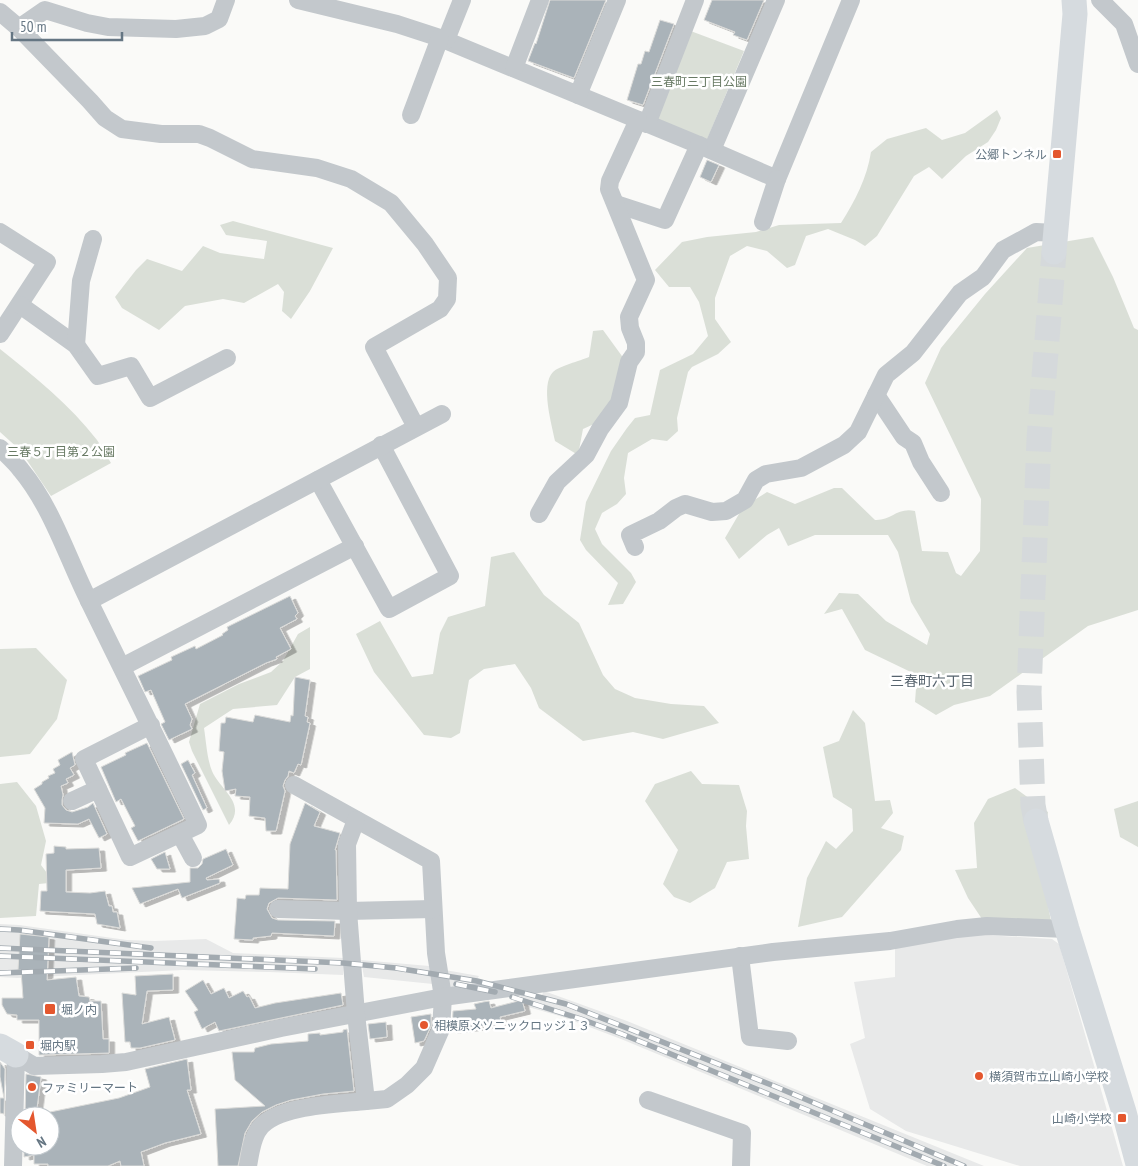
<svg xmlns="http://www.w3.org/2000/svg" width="1138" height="1166" font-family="'PT Sans Narrow','Noto Sans JP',sans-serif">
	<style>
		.built { fill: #e8e9e9 }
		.green { fill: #dadfd7 }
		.building { fill: #aab3b9; stroke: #dcdcda; filter: url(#shadow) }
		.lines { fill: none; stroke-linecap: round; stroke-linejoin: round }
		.secondary-tunnel { stroke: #d5d9db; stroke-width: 25; stroke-dasharray: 25 12; stroke-linecap: butt }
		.street { stroke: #c3c8cc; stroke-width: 18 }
		.secondary { stroke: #d6dbdf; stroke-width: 25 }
		.rail-casing { stroke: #a2aab0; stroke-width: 5.5 }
		.rail { stroke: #fff; stroke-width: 4; stroke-dasharray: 11; stroke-linecap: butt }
		.poi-dot { fill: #e4572e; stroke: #fff; stroke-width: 2 }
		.labels { text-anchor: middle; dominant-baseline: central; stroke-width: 5; stroke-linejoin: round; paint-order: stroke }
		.park-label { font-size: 12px; fill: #687a64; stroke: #fff }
		.poi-label { font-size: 12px; fill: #657683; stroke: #fff; text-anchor: start }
		.neighbourhood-label { font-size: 14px; fill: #57646e; stroke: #fff }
	</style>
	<defs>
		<filter id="shadow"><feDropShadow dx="5.5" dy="3" stdDeviation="0" flood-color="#0004"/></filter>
	</defs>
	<rect width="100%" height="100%" fill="#fafaf8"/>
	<!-- built -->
	<g class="built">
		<polygon points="0,924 19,925 127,940 155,941 206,939 233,953 344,958 343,975 269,972 183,970 17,978 0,977"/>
		<polygon points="969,934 1052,939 1059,944 1123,1166 1020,1166 906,1131 870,1109 850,1044 865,1038 854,982 895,977 895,947"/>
		<polygon points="361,960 429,966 433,973 433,984 364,977"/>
		<polygon points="445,970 479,976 473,984 459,981 452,988 448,987"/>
		<polygon points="544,991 627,1021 984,1166 927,1166 621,1039 563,1017 518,1004 521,995 539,1000"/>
	</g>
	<!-- green -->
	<g class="green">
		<polygon points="688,30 744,51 706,142 651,120"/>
		<path d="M997 110 1001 118 996 130 988 142 966 156 942 179 929 167 914 176 877 236 865 246 855 240 828 229 806 236 795 265 787 268 767 251 747 246 730 256 715 298V319L731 342 718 354 692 367 688 372 677 418 678 431 667 441 652 439 628 453 624 478 626 494 617 504 602 513 595 529 602 544 631 573 636 582 623 604 608 605 618 583 586 550 580 540 586 502 611 451 627 428 635 418 650 415 660 370 693 354 708 336 699 302 690 287H669L655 270 682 242 707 237 756 232 779 225 841 223C855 201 867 178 871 152L887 139 926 128 942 140 965 133Z"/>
		<polygon points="233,221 333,248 310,291 291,319 282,311 284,292 278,284 244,303 223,299 185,306 159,330 122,308 115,297 136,270 147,259 182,271 203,246 220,253 264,259 267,241 226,235 220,225"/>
		<path d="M1093 237 1113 277 1134 328 1138 330V610L1088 626 990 696 954 705 936 715 915 702 917 675 865 650 842 609 824 614 839 593 858 594 886 621 927 645 930 634 911 602 898 552 888 535H815L788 546 779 528 767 535 739 559 725 538 743 507 767 492 795 504 834 488H842L875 520C891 521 897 507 915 511L922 551 948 552 956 573 961 576 980 551 981 499 925 383 941 348 985 294 1027 248Z"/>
		<path d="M603 330 627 363C618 393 615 417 583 429L578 455 555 441C552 425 540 385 553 372 559 366 580 361 589 357L593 331Z"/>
		<path d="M0 349C34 376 70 405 97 440 102 447 106 455 111 463L51 496 20 450 0 432Z"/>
		<polygon points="514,552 544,595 579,623 603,675 615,689 635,698 671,704 704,706 719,723 663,739 633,732 583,741 539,708 531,688 515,664 484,669 469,680 460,733 451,738 424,735 374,672 356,634 380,621 412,677 433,674 440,633 448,617 485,606 491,557"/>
		<path d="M310 627V669L295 677 277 705 233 709 204 728C206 740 207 759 212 771 220 790 247 803 229 825L192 751 189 742 200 704 239 684 271 672 283 661 298 634Z"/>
		<polygon points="36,648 67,680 57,719 30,754 0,757 0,649"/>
		<polygon points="853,710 865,723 875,801 890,800 893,813 881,828 904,836 901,850 842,917 798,927 807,878 826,841 836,849 853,831 852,809 833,797 823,747 839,741"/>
		<polygon points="691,771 702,784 739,785 747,811 746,826 749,859 727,862 715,888 690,903 674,897 663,884 678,850 645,801 655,784"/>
		<polygon points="17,782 36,806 46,841 41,865 50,877 49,883 39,884 36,916 0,918 0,784"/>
		<polygon points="1015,788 1048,812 1040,865 1051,921 982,919 968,898 955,870 977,868 974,823 988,799"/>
		<polygon points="1138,801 1138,847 1120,837 1114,809"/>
	</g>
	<!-- building -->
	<g class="building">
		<polygon points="550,0 606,0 574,78 528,61 535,43 536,44"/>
		<polygon points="712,0 764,0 747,40 733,35 735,32 704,20"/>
		<polygon points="660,20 674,24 643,105 627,100 638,64 641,64 645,51 649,52"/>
		<polygon points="707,160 719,165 711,182 700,177"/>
		<polygon points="290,596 298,613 295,616 297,619 280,628 291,649 276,657 277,659 266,663 185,704 192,719 190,725 192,729 169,740 161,724 165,722 151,690 145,692 138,676 172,660 171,657 195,646 196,649 223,635 222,634 228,630 227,627"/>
		<polygon points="295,677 310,680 305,716 308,717 307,722 310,723 301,765 298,764 294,773 289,771 288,776 285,780 283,786 285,791 276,831 266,831 265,818 249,816 250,797 235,796 236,789 225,791 222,771 224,752 219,751 221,723 225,723 226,717 253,722 255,715 290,722 291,715 293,716"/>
		<polygon points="147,743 184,819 138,841 131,828 135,826 121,799 116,802 101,767 126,755 125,753"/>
		<polygon points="72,752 75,765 70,768 74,775 66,779 68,783 61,786 63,795 62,800 62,805 66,810 72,812 88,807 93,803 107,834 99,838 89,819 78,824 44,823 45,808 34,789 42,784 42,782 49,778 48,776 55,773 53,769 60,765 58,760"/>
		<polygon points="188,760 195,773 192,775 207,808 203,810 181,764"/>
		<polygon points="305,803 320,812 314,826 340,833 335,850 336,850 337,900 278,898 269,903 267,909 272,918 278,920 335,921 334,936 272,933 271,936 253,938 253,940 234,939 237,898 245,899 246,895 259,895 260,888 288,889 290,844"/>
		<polygon points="54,846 66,847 66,849 99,848 101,868 66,870 66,892 90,893 105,891 109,906 112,906 113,912 117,912 120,928 97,924 95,914 40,911 41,891 47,891 46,854 54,853"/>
		<polygon points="226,849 233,865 206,878 207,880 219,879 220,883 182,898 178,889 140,904 132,888 190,882 190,868 198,868 202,864 203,859"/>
		<polygon points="165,852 170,869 157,869 151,859"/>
		<polygon points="20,934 49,937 47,980 76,977 79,996 89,997 90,1001 101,1001 103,1039 109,1039 109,1053 39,1055 39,1020 17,1020 17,1015 7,1014 2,1005 2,998 23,998 21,970 18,970"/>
		<polygon points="173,974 173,990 147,991 142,1024 169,1017 175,1040 140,1048 131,1048 130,1042 125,1042 122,993 136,995 135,976"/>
		<polygon points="203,980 211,994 224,988 229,998 243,991 247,997 249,996 255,1008 275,1003 341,993 343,1005 219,1031 215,1022 202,1029 194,1012 198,1010 185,991"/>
		<polygon points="522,1000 525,1011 500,1017 501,1022 480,1027 452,1030 453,1011 476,1009 474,1004 483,1002 489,1001 491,1008"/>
		<polygon points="431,1014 431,1026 424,1041 415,1043 411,1017"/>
		<polygon points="386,1022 387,1037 370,1039 368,1024"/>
		<polygon points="347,1029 354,1091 323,1094 291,1100 276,1105 262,1112 252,1121 245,1133 238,1166 218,1166 215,1109 265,1106 235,1080 232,1052 254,1052 255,1048 271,1044 308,1041 308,1034 320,1033 320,1035 343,1032 343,1030"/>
		<polygon points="187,1059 191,1090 187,1090 201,1134 165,1143 141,1152 144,1166 121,1166 120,1161 108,1166 48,1166 48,1164 34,1164 34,1155 24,1157 24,1146 50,1146 50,1112 119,1098 150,1087 145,1069"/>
		<polygon points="0,1062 5,1069 4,1114 0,1113 0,1098 4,1098 0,1077"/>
		<polygon points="26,1074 41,1077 36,1116 25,1116"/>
	</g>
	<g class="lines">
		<!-- secondary-tunnel -->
		<polyline class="secondary-tunnel" points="1036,821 1033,805 1029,692 1039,439 1054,252"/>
		<!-- street -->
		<g class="street">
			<polyline points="298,0 397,24 440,38 699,145 777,179 851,0"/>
			<polyline points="1100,0 1124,24 1138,64"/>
			<polyline points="0,12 19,28 90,101 105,118 122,129 161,134 199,134 210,138 252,159 317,168 351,179 391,203 425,244 448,278 447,299 440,309 374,347 416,427"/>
			<polyline points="19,28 45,10 87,23 108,27 176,29 205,26 219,19 226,0"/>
			<polyline points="446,40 462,0"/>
			<polyline points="514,68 540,0"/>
			<polyline points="578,95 617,0"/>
			<polyline points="411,115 440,38"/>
			<polyline points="647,124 695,0"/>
			<polyline points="712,150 776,0"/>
			<polyline points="616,204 665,220 699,145"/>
			<polyline points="763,222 777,179"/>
			<polyline points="0,232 47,262 0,334"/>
			<polyline points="20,305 76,345 98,376 131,366 150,398 227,358"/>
			<polyline points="76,345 81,281 93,239"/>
			<polyline points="876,395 904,437 913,443 921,462 941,493"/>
			<path d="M0 448C7 455 15 462 21 470 52 507 67 557 89 601 125 675 163 750 198 825L130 857 84 759 151 725"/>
			<polyline points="318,480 389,609 450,576 381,445"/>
			<polyline points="539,514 557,482 586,455 600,429 619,403 629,362 636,352 636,343 630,328 629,317 646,280 609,189 610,181 638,120"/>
			<polyline points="635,547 630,535 659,521 676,508 685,504 712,512 726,511 745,500 756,480 766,474 801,468 844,445 858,432 886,375 913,353 960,293 983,277 1003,250 1036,232 1056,233"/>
			<polyline points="89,601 442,414"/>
			<polyline points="122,667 355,546"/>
			<polyline points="294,785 431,861 436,953 443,997 441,1029 424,1068 407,1085 387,1099 366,1101"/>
			<polyline points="72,801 98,789"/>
			<polyline points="180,834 193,858"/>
			<polyline points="278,909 348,911 433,909"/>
			<polyline points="740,956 750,1037 788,1041"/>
			<polyline points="648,1100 742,1133 741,1166"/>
			<polyline points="13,1166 16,1055 34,1066 102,1064 126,1062 281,1028 443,997 773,952 890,941 957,929 987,926 1067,929"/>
			<path d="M248 1166C250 1155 252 1138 259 1129 276 1105 339 1104 366 1101L356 1014 348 911 347 844 356 820"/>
		</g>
		<!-- secondary -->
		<g class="secondary">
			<polyline points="1054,252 1075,14 1074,0"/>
			<polyline points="1036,821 1067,929 1124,1112 1138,1164"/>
			<polyline points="0,1046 16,1055"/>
		</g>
		<defs>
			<g id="rail">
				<polyline points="0,929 19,930 151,948"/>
				<polyline points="0,948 343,963 396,968 477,981 566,1004 774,1086 964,1166"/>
				<polyline points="0,956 315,969"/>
				<polyline points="0,973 136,968"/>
				<polyline points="456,984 495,992"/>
				<polyline points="512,997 581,1019 622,1034 944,1166"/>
			</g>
		</defs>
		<!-- rail casing -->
		<use href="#rail" class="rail-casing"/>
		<!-- rail -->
		<use href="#rail" class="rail"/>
	</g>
	<!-- markers -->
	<g class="poi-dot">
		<rect x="1052" y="149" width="10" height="10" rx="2.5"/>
		<rect x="44" y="1003" width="12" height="12" rx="2.5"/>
		<circle cx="424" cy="1025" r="5"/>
		<rect x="25" y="1040" width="10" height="10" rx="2.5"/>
		<circle cx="979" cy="1076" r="5"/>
		<circle cx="32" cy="1087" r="5"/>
		<rect x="1117" y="1113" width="10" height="10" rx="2.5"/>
	</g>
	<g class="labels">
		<!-- park labels -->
		<g class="park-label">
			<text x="699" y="81">三春町三丁目公園</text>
			<text x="61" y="451">三春５丁目第２公園</text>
		</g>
		<!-- poi labels -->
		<g class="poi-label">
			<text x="1047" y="154" text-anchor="end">公郷トンネル</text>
			<text x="61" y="1009">堀ノ内</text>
			<text x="434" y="1025">相模原メソニックロッジ１３</text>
			<text x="40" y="1045">堀内駅</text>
			<text x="989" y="1076">横須賀市立山崎小学校</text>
			<text x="42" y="1087">ファミリーマート</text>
			<text x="1112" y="1118" text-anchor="end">山崎小学校</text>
		</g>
		<!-- neighbourhood labels -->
		<g class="neighbourhood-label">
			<text x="932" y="681">三春町六丁目</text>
		</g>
	</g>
	<!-- north arrow -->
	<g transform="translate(35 1131) rotate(150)"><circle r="24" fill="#ffffff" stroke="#c1c8cd"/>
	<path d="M0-4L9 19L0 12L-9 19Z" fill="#e4572e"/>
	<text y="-8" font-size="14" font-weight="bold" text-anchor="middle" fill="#657683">N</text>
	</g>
	<!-- scale -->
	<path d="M12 32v8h110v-8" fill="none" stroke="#657683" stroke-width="2.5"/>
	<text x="20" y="32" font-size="15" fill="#657683" stroke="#ffffff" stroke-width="4" paint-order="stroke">50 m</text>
</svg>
